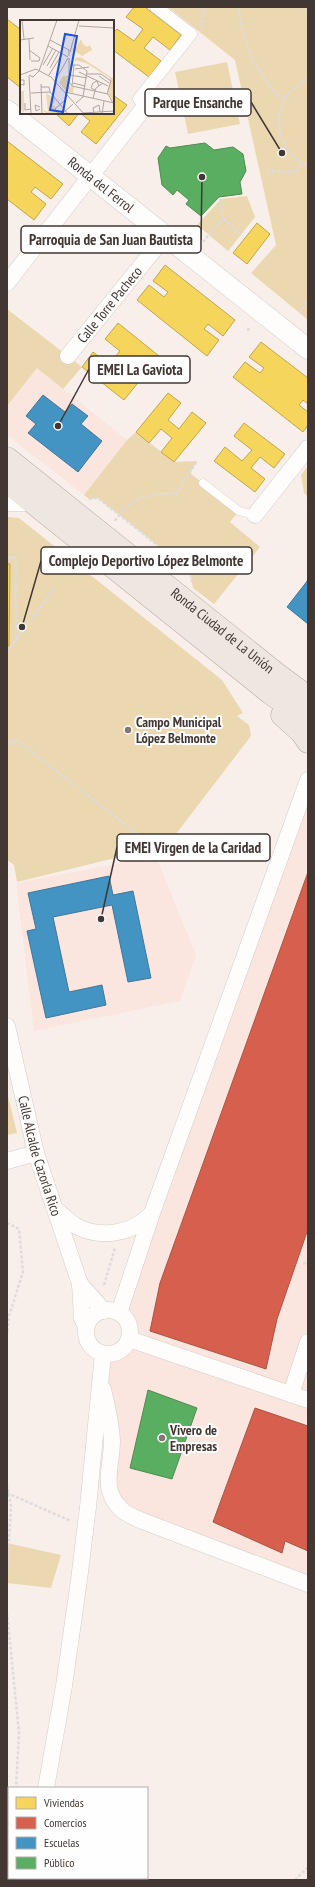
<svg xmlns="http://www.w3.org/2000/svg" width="315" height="1887" font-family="'PT Sans Narrow',sans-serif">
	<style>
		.built { fill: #fae6de }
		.green { fill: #ebd8b1 }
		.homes { fill: #f6d55c; stroke: #c0a650 }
		.shops { fill: #d6604d; stroke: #aa5445 }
		.schools { fill: #4393c3; stroke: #437798 }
		.public { fill: #5aae61; stroke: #538a53 }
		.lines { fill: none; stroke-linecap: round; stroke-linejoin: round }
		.service-casing { stroke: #d5ccc8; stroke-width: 9 }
		.pedestrian-casing { stroke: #d5ccc8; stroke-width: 13 }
		.minor-casing { stroke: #d5ccc8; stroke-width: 17 }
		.tertiary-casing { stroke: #d5ccc8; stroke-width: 21 }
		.primary-casing { stroke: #b9aba0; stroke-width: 23 }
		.path { stroke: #dedbda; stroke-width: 2.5; stroke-dasharray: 3 2; stroke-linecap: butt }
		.service { stroke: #fefdfc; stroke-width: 8 }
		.pedestrian { stroke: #fefdfc; stroke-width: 12 }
		.minor { stroke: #fefdfc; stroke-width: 16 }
		.tertiary { stroke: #fefdfc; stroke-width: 20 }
		.primary { stroke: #ede6e1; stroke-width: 22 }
		.poi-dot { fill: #827773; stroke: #fefefe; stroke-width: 1.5 }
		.labels { text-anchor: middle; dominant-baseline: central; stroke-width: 4; stroke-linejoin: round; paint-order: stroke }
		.street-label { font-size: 14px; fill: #423733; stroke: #fefefe }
		.poi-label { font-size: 14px; font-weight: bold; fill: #423733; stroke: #fefefe; text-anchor: start }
		.inset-road { fill: none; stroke: #afa5a1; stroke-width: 1 }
		.view { fill: #1d4ed8; fill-opacity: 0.15; stroke: #1d4ed8; stroke-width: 2 }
		.inset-edge { fill: none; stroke: #423733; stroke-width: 2 }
		.leader { fill: none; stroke: #423733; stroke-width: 1.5 }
		.callout-dot { fill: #423733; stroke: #fefefe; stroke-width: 1.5 }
		.callout { fill: #fefefe; stroke: #423733; stroke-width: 1.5 }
		.callout-label { font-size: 15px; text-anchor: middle; font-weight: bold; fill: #423733 }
	</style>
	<rect width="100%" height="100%" fill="#f8efeb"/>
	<!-- built -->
	<g class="built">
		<polygon points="37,368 127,440 84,495 7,435 7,406"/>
		<polygon points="308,778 308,1584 140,1520 111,1495 103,1355 115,1353 122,1349 129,1334 129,1327 123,1316"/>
		<polygon points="156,856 196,955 180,1001 34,1031 16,883"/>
	</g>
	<!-- green -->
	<g class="green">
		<polygon points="168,7 308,7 308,320 251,273 276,245 235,60"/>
		<polygon points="227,62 240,124 188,134 175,72"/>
		<polygon points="247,196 255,217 228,251 197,225 221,199"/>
		<polygon points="7,309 82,367 63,389 37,368 7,406"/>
		<polygon points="136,432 174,462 197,461 190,473 239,511 230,522 260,547 214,604 193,588 190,571 98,498 89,499 84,495 127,440"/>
		<polygon points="308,466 308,497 304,493 301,475"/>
		<polygon points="7,517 19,518 222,680 243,713 237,716 249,725 251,736 159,856 144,851 17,882 14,865 7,860"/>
		<polygon points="7,1092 17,1133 7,1135"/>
		<polygon points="7,1543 61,1555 51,1588 7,1583"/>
	</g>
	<!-- homes -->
	<g class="homes">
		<polygon points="134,7 145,7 181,35 170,50 153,37 144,48 161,61 149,77 113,50 113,33 117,29 134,41 143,29 126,17"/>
		<polygon points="7,19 21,30 21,88 7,77"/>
		<polygon points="113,95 127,105 96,144 81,132 90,121 80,113 113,113"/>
		<polygon points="55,113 79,113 69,126"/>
		<polygon points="7,141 63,184 51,199 35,187 31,192 46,204 34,220 7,199"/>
		<polygon points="257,223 270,234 247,264 233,253"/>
		<polygon points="165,265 235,320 223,336 208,324 204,329 219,340 207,356 137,300 149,285 164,297 168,292 153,281"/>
		<polygon points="118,323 159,356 145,374 127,360 120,370 137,384 124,400 82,367 93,352 109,364 120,351 105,339"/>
		<polygon points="261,342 308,378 308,404 303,400 299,405 308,412 308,425 303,432 233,377 245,362 260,373 264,368 249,357"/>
		<polygon points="168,393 181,403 168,420 179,429 192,412 206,423 174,462 161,452 172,438 161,429 149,443 136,432"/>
		<polygon points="244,423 285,454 274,468 260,457 251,468 265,479 255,492 214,461 225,447 242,461 252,450 234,436"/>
		<polygon points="7,564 10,564 9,646 7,646"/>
	</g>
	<!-- shops -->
	<g class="shops">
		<polygon points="308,872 308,1229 277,1319 266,1369 150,1331 160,1283"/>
		<polygon points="255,1408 308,1426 308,1551 285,1541 282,1553 213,1522"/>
	</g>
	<!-- schools -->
	<g class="schools">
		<polygon points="43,395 65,412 72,404 88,416 81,424 102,441 78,472 28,433 36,424 26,416"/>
		<polygon points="308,580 308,624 287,607"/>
		<polygon points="109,876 113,895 133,891 151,978 128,982 112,905 53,917 69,992 102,985 106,1005 46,1018 27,931 36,929 28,893"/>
	</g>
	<!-- public -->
	<g class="public">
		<polygon points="205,143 214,150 233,147 243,154 246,171 240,182 242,194 219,197 201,216 186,204 189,200 177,190 173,195 162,185 158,158 166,146 170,148"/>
		<polygon points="148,1390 197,1408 172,1479 130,1468"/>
	</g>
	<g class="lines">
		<defs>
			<polyline id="service" points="203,483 239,511 255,515"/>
			<polyline id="pedestrian" points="146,105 139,99 191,34 156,7"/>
			<g id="minor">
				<polyline points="7,283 146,105"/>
				<path id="s1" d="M68 356 166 235"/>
				<polyline points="255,515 308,448"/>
				<path id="s2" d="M7 1026 36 1153 80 1284 82 1318 86 1327"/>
				<polyline points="7,1161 36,1153"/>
				<path d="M56 1210C63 1215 69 1222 76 1226 101 1239 132 1234 151 1214"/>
				<polyline points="80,1284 104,1311"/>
				<circle cx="108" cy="1332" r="22"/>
				<polyline points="119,1313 152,1213 308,780"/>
				<polyline points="129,1339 308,1400"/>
				<path d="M103 1389C107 1406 111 1423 112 1441 112 1465 100 1490 121 1509 125 1514 134 1517 140 1520L308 1584"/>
				<polyline points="291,1394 308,1342"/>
				<polyline points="46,1788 64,1686 79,1580 88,1507 103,1354"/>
				<polyline points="31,1880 31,1878"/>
			</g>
			<g id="tertiary">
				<path id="s3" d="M7 110 308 349"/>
				<polyline points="7,501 30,501"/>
			</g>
			<g id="primary">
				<path id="s4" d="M7 458 277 674 308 697"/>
				<polyline points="7,482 270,693 308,720"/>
				<polyline points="282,715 302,733 308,742"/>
			</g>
		</defs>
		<!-- service casing -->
		<use href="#service" class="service-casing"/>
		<!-- pedestrian casing -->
		<use href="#pedestrian" class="pedestrian-casing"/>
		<!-- minor casing -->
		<use href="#minor" class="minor-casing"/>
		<!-- tertiary casing -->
		<use href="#tertiary" class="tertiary-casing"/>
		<!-- primary casing -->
		<use href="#primary" class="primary-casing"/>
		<!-- path -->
		<g class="path">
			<polyline points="238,7 241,23 253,61 276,95 286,98"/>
			<polyline points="307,7 308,14"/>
			<polyline points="201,28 204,7"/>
			<path d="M308 79C300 84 292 89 286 97 274 115 278 143 295 157 298 161 304 163 308 166"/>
			<polyline points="267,171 296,172 303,163"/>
			<polyline points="220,199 223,218 241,235"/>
			<polyline points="203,242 223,218"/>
			<polyline points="300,313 308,299"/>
			<polyline points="248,331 249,327"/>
			<polyline points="89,499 98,498 190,571 192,582"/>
			<polyline points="308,509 308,511"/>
			<path d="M115 521C131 495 150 495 177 493L197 461"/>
			<polyline points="7,557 16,558 16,641"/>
			<polyline points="7,652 55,588"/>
			<polyline points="7,744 16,740 148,842"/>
			<polyline points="7,1223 19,1229 23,1272 9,1316 7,1334"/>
			<polyline points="303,1263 308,1264"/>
			<polyline points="104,1285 115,1248"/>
			<polyline points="7,1484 11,1506 7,1576"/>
			<polyline points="7,1493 71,1521"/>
			<polyline points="7,1612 19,1733 16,1788"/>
			<polyline points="11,1880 12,1878"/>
			<polyline points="295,1880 308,1867"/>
		</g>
		<!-- service -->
		<use href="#service" class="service"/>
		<!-- pedestrian -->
		<use href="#pedestrian" class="pedestrian"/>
		<!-- minor -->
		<use href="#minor" class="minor"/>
		<!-- tertiary -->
		<use href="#tertiary" class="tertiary"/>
		<!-- primary -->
		<use href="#primary" class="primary"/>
	</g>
	<!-- markers -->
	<g class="poi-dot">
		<circle cx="128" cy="730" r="4"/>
		<circle cx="162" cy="1438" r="4"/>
	</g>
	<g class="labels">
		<!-- street labels -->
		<g class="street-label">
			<text stroke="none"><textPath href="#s3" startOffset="120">Ronda del Ferrol</textPath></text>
			<text stroke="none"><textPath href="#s1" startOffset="66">Calle Torre Pacheco</textPath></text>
			<text stroke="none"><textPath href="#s4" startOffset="276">Ronda Ciudad de La Unión</textPath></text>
			<text stroke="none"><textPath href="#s2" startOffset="134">Calle Alcalde Cazorla Rico</textPath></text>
		</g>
		<!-- poi labels -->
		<g class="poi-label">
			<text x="136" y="722">Campo Municipal<tspan x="136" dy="16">López Belmonte</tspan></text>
			<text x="170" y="1430">Vivero de<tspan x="170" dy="16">Empresas</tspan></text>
		</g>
	</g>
	<!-- overview -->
	<g transform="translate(20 20)">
		<rect width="94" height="94" fill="#f8efeb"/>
		<path d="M61 19 63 24 67 27 70 25 72 30 62 36 52 29 56 28ZM57 37 62 38 94 59V82L88 73 90 58 66 43 54 40ZM43 56H49V66L54 67 53 73 46 71 39 63ZM0 71H4V93L0 88ZM26 73 35 79 33 85 36 88H34L39 94H26L23 90 28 92Z" fill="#ebd8b1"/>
		<path class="inset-road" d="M2 0 4 19M59 6 94 8M9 19 10 40M0 20 14 18M30 20 49 30V36M28 26 48 37M9 30 20 38 19 41H11M50 32 59 0M49 38V62L52 66 88 74 93 83M23 45 33 28M50 45H59L67 51M27 46 36 30M30 48 39 32M55 49 69 47M19 51 37 0M59 52 88 66M67 54H81M81 54 91 61 87 74M0 55 16 49 31 57 64 94M9 55 13 57 19 51M29 55 42 34M50 55 67 58M9 56 11 94M79 56 89 63M36 59 48 38M0 60H4V65L0 64M53 63 65 66M21 64 22 94M52 66 54 45M21 67H29L30 72M75 70 71 68 73 63 77 61 79 66M45 72 94 83M11 73 30 72 48 94M73 78 76 68 83 63M5 83V90L11 89M56 83 63 77 67 51M20 87 15 85 16 91 20 89M63 93 94 91M74 93 73 88 79 85 80 92M39 94 35 89 45 80M42 94 53 84M82 94 84 81"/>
		<path class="view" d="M45 14 57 16 43 92 30 90Z"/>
		<rect width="94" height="94" class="inset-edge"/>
	</g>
	<!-- callouts -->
	<path class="leader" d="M282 153L251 102M202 177L201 240M58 426L89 369M22 627L41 561M101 919L117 847"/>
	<g class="callout-dot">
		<circle cx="282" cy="153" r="4"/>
		<circle cx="202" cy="177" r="4"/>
		<circle cx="58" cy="426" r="4"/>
		<circle cx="22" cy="627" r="4"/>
		<circle cx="101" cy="919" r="4"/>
	</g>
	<g class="callout">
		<rect x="145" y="89" width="106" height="27" rx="4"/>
		<rect x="21" y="226" width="180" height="27" rx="4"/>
		<rect x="89" y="356" width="101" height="27" rx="4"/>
		<rect x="41" y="547" width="211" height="27" rx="4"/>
		<rect x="117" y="834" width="153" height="27" rx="4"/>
	</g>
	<g class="callout-label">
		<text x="198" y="108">Parque Ensanche</text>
		<text x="111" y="245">Parroquia de San Juan Bautista</text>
		<text x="140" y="375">EMEI La Gaviota</text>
		<text x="146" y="566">Complejo Deportivo López Belmonte</text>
		<text x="193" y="853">EMEI Virgen de la Caridad</text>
	</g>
	<!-- border -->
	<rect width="315" height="1887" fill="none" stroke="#423733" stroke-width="16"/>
	<!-- legend -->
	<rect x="8" y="1787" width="140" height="92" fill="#fefefe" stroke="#b3aead"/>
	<rect x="16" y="1797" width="20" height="12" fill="#f6d55c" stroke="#b3aead"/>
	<text x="44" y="1807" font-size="12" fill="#423733">Viviendas</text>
	<rect x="16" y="1817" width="20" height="12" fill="#d6604d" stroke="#b3aead"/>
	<text x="44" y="1827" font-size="12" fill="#423733">Comercios</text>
	<rect x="16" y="1837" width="20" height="12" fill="#4393c3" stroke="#b3aead"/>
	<text x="44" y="1847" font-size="12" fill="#423733">Escuelas</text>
	<rect x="16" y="1857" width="20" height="12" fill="#5aae61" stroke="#b3aead"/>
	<text x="44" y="1867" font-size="12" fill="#423733">Público</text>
</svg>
